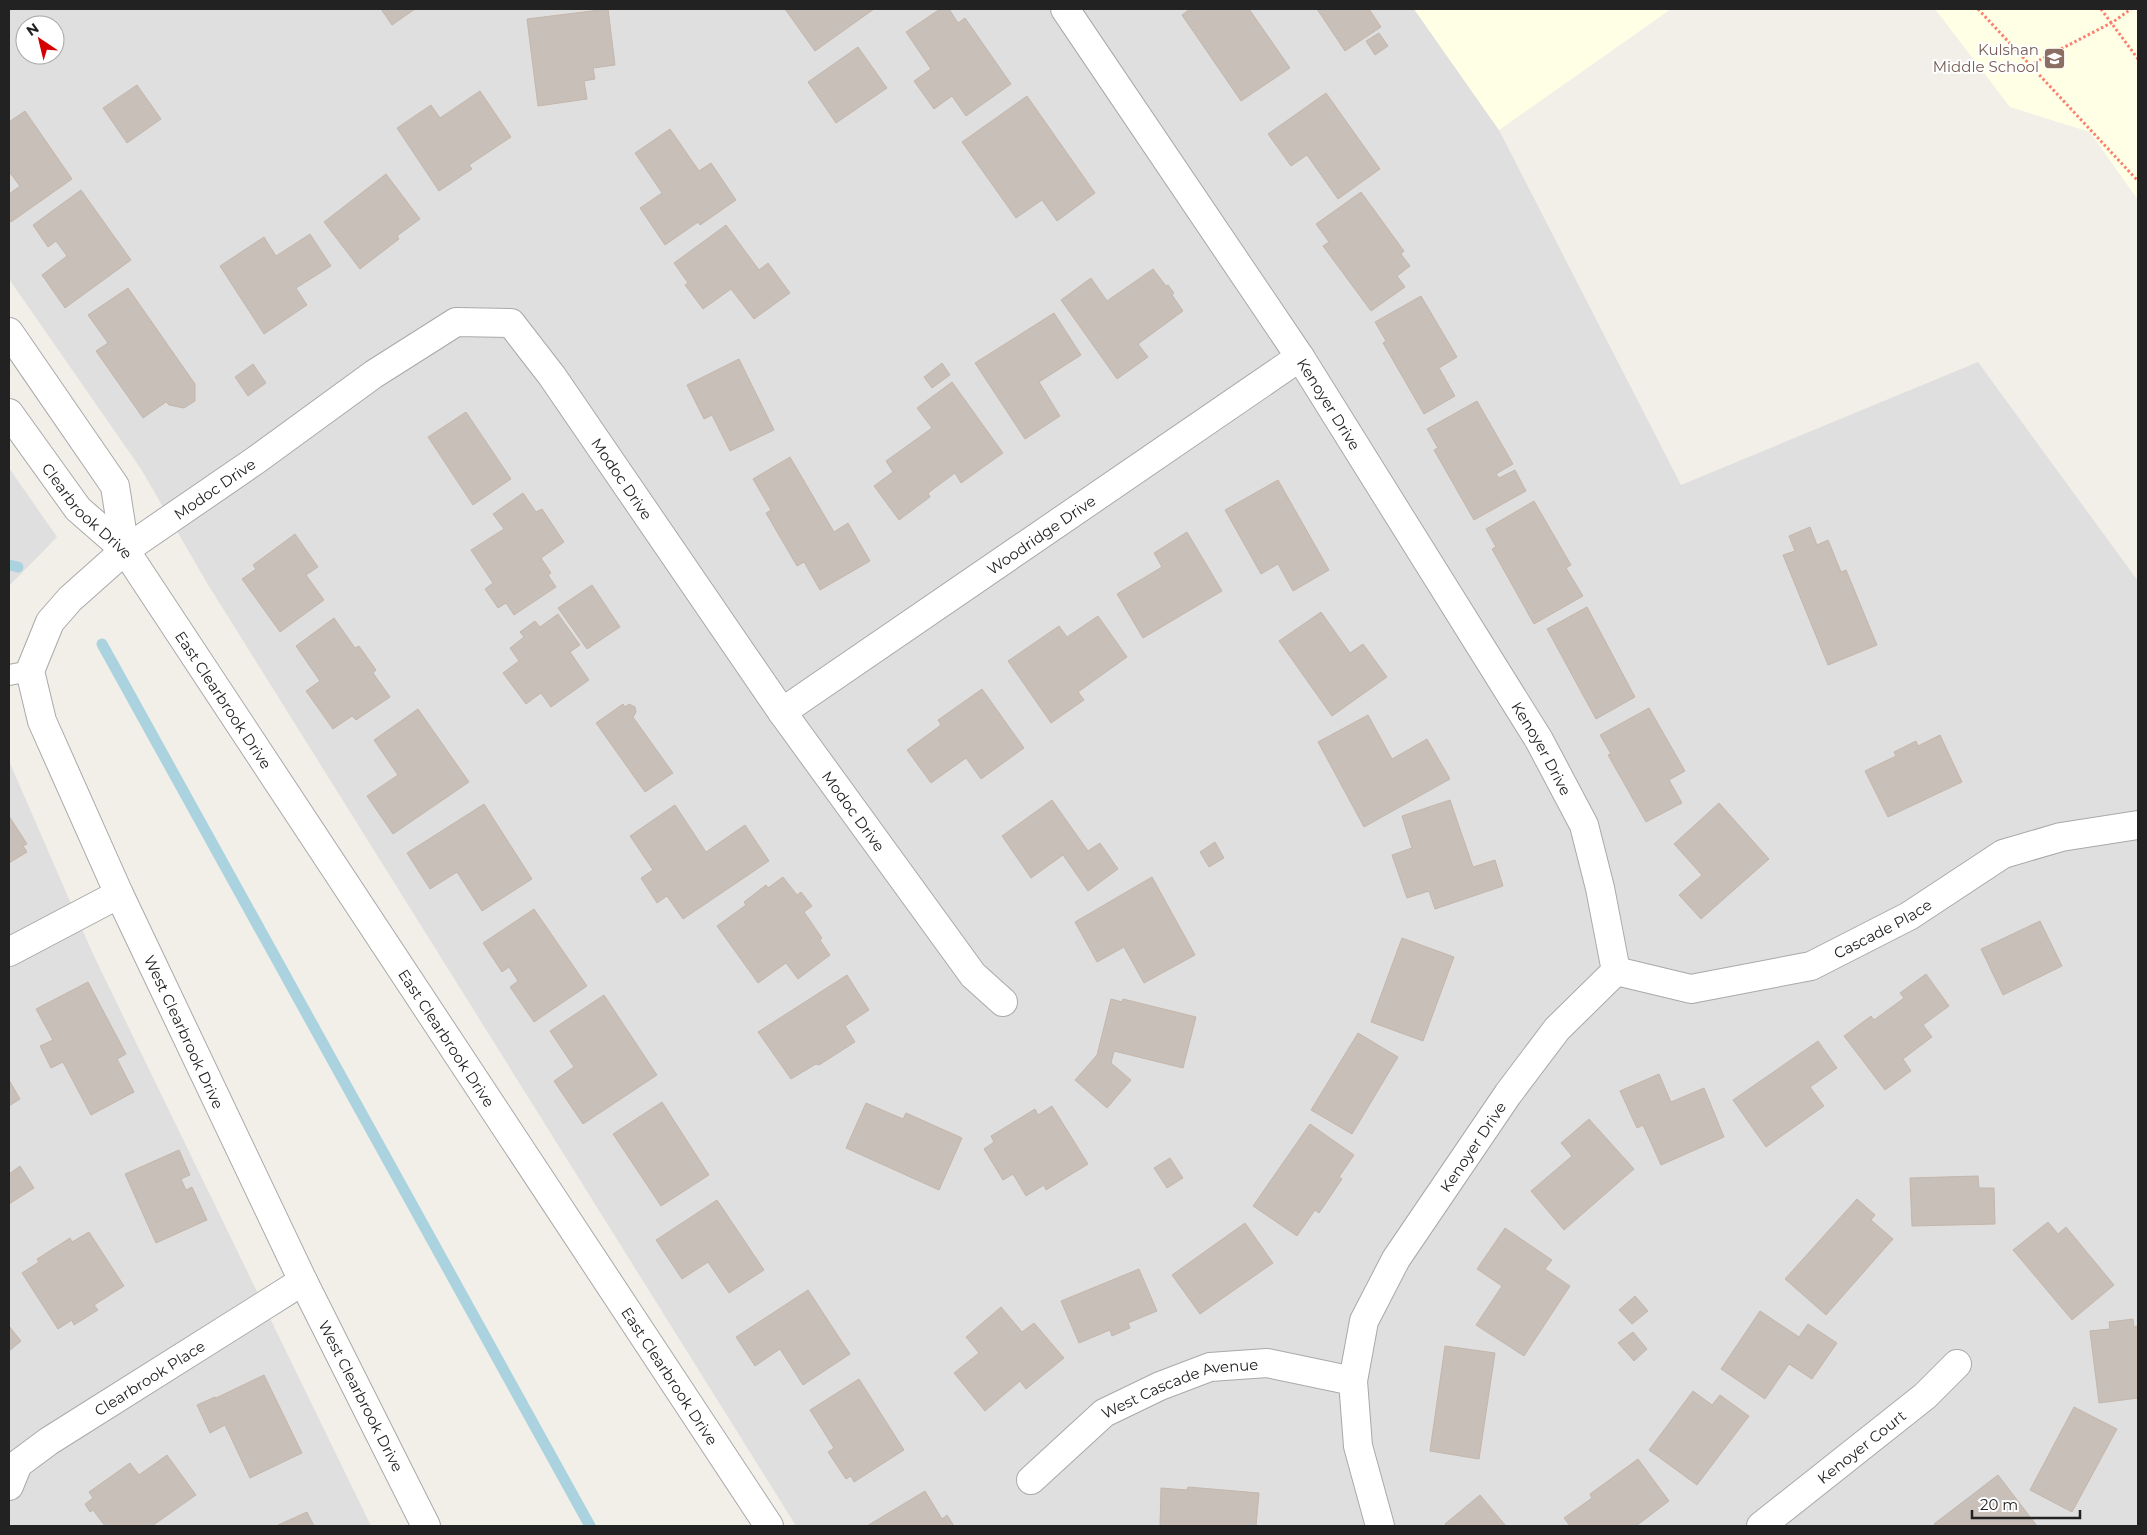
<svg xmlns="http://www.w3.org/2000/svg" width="2147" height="1535" font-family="Montserrat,sans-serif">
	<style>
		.residential { fill: #e0dfdf; fill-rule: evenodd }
		.education { fill: #ffffe5 }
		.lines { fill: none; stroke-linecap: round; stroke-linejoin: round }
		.stream { stroke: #aad3df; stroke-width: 11 }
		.building { fill: #c7bfb8; stroke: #c4b6ab }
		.service-casing { stroke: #a9a9a9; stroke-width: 22 }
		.minor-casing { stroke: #a9a9a9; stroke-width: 30 }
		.path { stroke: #fa8072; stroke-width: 3; stroke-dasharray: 2.5 2.5; stroke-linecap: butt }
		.service { stroke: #fff; stroke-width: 20 }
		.minor { stroke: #fff; stroke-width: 28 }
		.labels { text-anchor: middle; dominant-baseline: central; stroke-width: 4; stroke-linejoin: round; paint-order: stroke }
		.education-label { font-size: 15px; fill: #785e54; stroke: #fff; text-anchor: end }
		.street-label { font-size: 15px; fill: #222; stroke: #fff }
	</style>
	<rect width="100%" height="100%" fill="#f2efe9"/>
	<!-- residential -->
	<g class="residential">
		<path d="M9 9H1414L1499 130 1681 485 1978 362 2138 581V1526H796L207 583 141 469 9 279ZM25 25H55V55H25Z"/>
		<polygon points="9,468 57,537 9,586"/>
		<polygon points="9,761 93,954 371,1526 9,1526"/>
	</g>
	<!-- education -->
	<g class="education">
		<polygon points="1414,9 1671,9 1499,130"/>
		<polygon points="1935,9 2138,9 2138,200 2090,132 2010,107"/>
	</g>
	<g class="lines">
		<!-- stream -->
		<g class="stream">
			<polyline points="9,565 18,567"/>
			<polyline points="102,644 590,1526"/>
		</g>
	</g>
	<!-- building -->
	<g class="building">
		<polygon points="381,9 415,9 392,25"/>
		<polygon points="608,9 615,65 593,68 595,79 584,81 587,99 538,106 527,19"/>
		<polygon points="785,9 874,9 815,51"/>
		<polygon points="940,9 949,9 958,23 965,18 1011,84 966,116 952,96 934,109 914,81 931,69 906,32"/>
		<polygon points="1190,9 1249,9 1290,68 1241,101 1182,15"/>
		<polygon points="1317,9 1369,9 1381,27 1345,51"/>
		<polygon points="1379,33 1388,46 1375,55 1366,41"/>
		<polygon points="858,47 887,88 836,123 808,82"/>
		<polygon points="137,85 161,119 127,143 103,108"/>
		<polygon points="480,91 511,137 469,165 472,169 439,191 397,128 431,105 440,118"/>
		<polygon points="1326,93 1380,169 1338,199 1307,155 1291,166 1268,134"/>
		<polygon points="1027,96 1095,193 1057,221 1042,200 1016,218 962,142"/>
		<polygon points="25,111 72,179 11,222 9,218 9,194 20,186 10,173 9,174 9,122"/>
		<polygon points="670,129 699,171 711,163 736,200 700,225 698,222 665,245 640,208 662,193 635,153"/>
		<polygon points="386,174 420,219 397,236 399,239 360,269 324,222"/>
		<polygon points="81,190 131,260 65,308 42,275 67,256 56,241 48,247 33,225"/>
		<polygon points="1361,192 1404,251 1401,254 1410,266 1397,276 1405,287 1371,311 1323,246 1329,242 1316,224"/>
		<polygon points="726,225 759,270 768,263 790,293 754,319 731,289 703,309 685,285 688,283 674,263"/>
		<polygon points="310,234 331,266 296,288 307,305 264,334 220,266 264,237 276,256"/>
		<polygon points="1153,269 1166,286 1168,285 1174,293 1172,295 1183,311 1138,344 1148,357 1117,379 1061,300 1091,278 1107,301"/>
		<polygon points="128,288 195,384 195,401 184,408 169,405 166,402 143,418 96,351 108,343 88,315"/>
		<polygon points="1421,296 1457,357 1439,368 1455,396 1424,414 1383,343 1386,341 1375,322"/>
		<polygon points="1054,313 1081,355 1039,382 1060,416 1025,439 975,363"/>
		<polygon points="739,359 774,430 730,451 712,415 704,419 687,385"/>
		<polygon points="942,363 950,375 932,388 924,377"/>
		<polygon points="253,364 266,383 248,396 235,377"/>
		<polygon points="952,382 1003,453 961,483 955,473 928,493 930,497 899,520 874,486 893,472 886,461 932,428 917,408"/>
		<polygon points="1477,401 1513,464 1496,474 1499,478 1515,470 1526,491 1474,520 1434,450 1438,448 1427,429"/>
		<polygon points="466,412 511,479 473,505 428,437"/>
		<polygon points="790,457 834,532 848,523 870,561 820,590 804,562 797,566 766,513 771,510 753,479"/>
		<polygon points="1278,480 1329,570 1293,591 1278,564 1261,574 1225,510"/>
		<polygon points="523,493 536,512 542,509 564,542 541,558 551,573 548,575 556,587 514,615 506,603 498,608 485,589 493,583 471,550 504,529 493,514"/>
		<polygon points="1534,501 1571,565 1566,568 1583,596 1534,624 1492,549 1496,547 1486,529"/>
		<polygon points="1810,527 1817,545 1828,540 1841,572 1846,570 1877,645 1828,665 1783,555 1795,551 1789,536"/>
		<polygon points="1187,532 1222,591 1143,638 1117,594 1162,567 1154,553"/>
		<polygon points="295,534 318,567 306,575 324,600 280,632 242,579 256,569 253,565"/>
		<polygon points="592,585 620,627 587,649 558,608"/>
		<polygon points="1587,607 1635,697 1596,719 1547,629"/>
		<polygon points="1321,612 1350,653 1363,644 1387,677 1332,716 1279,641"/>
		<polygon points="558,614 580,645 570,652 589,680 551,707 541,693 526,704 503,673 519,661 510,648 524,637 520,632 535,621 540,627"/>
		<polygon points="1098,616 1127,657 1078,692 1084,700 1051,723 1008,661 1059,626 1067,637"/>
		<polygon points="334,618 355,648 359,646 376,670 373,673 390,697 356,720 352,716 333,729 306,691 320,681 296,646"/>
		<polygon points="982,689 1024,748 981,779 966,758 931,783 907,750 941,725 938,720"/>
		<polygon points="623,704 625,707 629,704 635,707 636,712 633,717 673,773 645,792 596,723"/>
		<polygon points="1649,708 1685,771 1669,780 1682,803 1646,822 1608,755 1611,754 1600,735"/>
		<polygon points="418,709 469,782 393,834 367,796 398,775 374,740"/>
		<polygon points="1368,715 1392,759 1427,739 1450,779 1364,827 1318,742"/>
		<polygon points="1940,735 1962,782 1888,817 1865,771 1896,756 1894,752 1916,741 1918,746"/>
		<polygon points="1052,800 1088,851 1100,843 1118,869 1088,891 1063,855 1031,878 1002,836"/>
		<polygon points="1450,800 1473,867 1495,860 1503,886 1435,909 1429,891 1407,898 1392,855 1412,848 1402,816"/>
		<polygon points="1719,803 1769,859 1701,919 1679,895 1702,875 1674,844"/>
		<polygon points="484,804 532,879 482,911 457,872 430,889 407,853"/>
		<polygon points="675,805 706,852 745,825 769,861 683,919 667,896 657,903 641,878 653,870 630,836"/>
		<polygon points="9,816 27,844 23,846 27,852 9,863"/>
		<polygon points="1215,842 1224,858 1209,867 1200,852"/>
		<polygon points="783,877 797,895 801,892 812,906 804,912 822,938 820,940 830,955 798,979 786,963 758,983 717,926 746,905 744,902 766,885 768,888"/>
		<polygon points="1152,877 1195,955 1144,983 1124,947 1097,962 1075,922"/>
		<polygon points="534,909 587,986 534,1022 510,987 518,981 509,967 502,972 483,943"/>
		<polygon points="2040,921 2062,966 2003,995 1981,949"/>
		<polygon points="1402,938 1454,957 1423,1041 1371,1022"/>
		<polygon points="1926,974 1949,1006 1923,1025 1932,1037 1903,1059 1911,1071 1885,1090 1844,1036 1871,1016 1874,1020 1904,998 1900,993"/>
		<polygon points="847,975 869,1010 845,1026 855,1042 819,1065 816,1064 791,1079 758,1032"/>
		<polygon points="88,982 126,1054 117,1059 134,1092 91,1115 63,1062 51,1068 40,1046 53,1040 36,1009"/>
		<polygon points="604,995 657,1075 583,1124 554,1081 574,1067 550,1031"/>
		<polygon points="1111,999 1122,1002 1123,999 1196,1017 1183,1068 1114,1051 1111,1063 1131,1080 1107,1108 1075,1080 1097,1055"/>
		<polygon points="1358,1033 1398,1057 1352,1134 1311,1110"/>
		<polygon points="1818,1041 1837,1068 1810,1087 1824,1106 1766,1147 1733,1100"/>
		<polygon points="1659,1074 1671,1102 1704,1088 1724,1137 1661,1165 1643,1125 1637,1128 1620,1091"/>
		<polygon points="9,1080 20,1099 9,1106"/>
		<polygon points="662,1102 709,1175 661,1206 613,1134"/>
		<polygon points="866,1103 903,1119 906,1113 962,1138 939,1190 846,1148"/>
		<polygon points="1052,1106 1088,1164 1046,1190 1044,1185 1026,1196 1013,1174 1003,1180 984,1149 994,1142 991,1136 1035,1109 1038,1115"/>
		<polygon points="1589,1119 1634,1169 1564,1230 1531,1191 1572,1156 1561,1143"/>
		<polygon points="1310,1124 1354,1155 1339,1177 1342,1179 1319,1213 1315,1210 1297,1236 1253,1206"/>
		<polygon points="179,1150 190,1175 181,1179 186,1190 192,1187 207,1220 156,1243 125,1174"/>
		<polygon points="1170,1158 1183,1178 1167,1188 1154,1168"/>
		<polygon points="20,1166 34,1188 9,1204 9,1174"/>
		<polygon points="1978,1176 1979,1188 1994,1188 1995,1224 1912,1226 1910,1178"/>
		<polygon points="1857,1199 1875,1215 1871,1220 1893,1239 1826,1315 1785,1279"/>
		<polygon points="717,1200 764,1270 729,1293 708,1262 682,1279 656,1240"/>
		<polygon points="2048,1222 2058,1234 2066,1227 2114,1285 2072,1320 2013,1250"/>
		<polygon points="1245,1223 1273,1263 1200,1314 1172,1275"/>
		<polygon points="1505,1228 1552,1260 1545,1269 1570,1286 1524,1356 1476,1325 1502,1286 1477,1269"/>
		<polygon points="89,1232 124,1286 94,1305 98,1310 74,1325 72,1320 58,1329 22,1273 39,1262 37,1259 70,1238 72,1242"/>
		<polygon points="1139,1269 1157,1311 1128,1323 1130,1328 1112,1336 1110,1330 1079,1343 1061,1301"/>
		<polygon points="808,1290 850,1354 803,1385 780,1349 755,1366 736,1337"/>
		<polygon points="1635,1296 1648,1311 1632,1324 1619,1310"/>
		<polygon points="1001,1307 1022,1332 1034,1323 1064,1358 1026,1389 1020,1381 985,1411 954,1373 979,1353 966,1337"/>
		<polygon points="1760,1311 1799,1337 1808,1324 1837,1343 1812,1379 1789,1364 1765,1399 1721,1369"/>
		<polygon points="2133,1319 2134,1327 2138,1326 2138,1398 2099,1403 2090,1331 2110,1329 2109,1322"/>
		<polygon points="9,1326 21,1341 9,1351"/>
		<polygon points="1633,1332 1647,1349 1634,1361 1618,1343"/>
		<polygon points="1445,1346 1495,1353 1479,1459 1430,1451"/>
		<polygon points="264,1375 302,1453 250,1478 225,1425 210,1433 197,1405 215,1397 216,1398"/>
		<polygon points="859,1379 904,1450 854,1482 851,1476 846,1479 828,1452 834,1448 810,1410"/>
		<polygon points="1693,1391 1712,1405 1720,1395 1749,1416 1697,1485 1649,1450"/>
		<polygon points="2074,1407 2117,1429 2072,1512 2030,1490"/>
		<polygon points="167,1455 196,1495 152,1526 105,1526 93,1510 90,1512 85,1504 93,1498 89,1492 130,1463 139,1475"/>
		<polygon points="1638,1459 1669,1501 1636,1526 1570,1526 1564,1518 1592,1498 1590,1494"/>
		<polygon points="1998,1475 2037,1526 1936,1526 1934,1524"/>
		<polygon points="1188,1487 1259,1493 1256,1526 1160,1526 1161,1488 1187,1490"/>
		<polygon points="925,1491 942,1519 947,1515 954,1526 867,1526"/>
		<polygon points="1480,1495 1506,1526 1447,1526 1445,1524"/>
		<polygon points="307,1512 314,1526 276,1526"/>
	</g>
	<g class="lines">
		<defs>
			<polyline id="service" points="9,675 30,671"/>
			<g id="minor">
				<path id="s1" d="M1065 9 1300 357 1539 740 1584 825 1600 888 1616 971 1557 1029 1508 1094 1396 1259 1364 1321 1353 1381 1358 1446 1380 1526"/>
				<polyline points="9,332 115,486 125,550"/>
				<path id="s2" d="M9 413 78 509 125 550 769 1526"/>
				<path id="s3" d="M782 712 1300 357"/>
				<polyline points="9,952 119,894"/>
				<path id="s4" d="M1616 971 1691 989 1811 966 1909 916 2003 854 2061 837 2138 825"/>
				<path id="s5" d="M1031 1480 1104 1413 1160 1386 1210 1367 1267 1363 1353 1381"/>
				<path id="s6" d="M9 1486 18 1464 49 1441 303 1281"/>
				<path id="s7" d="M426 1526 303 1281 119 894 42 721 30 671 50 622 70 599 125 550 256 460 374 374 456 322 511 323 552 376 782 712 973 975 1003 1002"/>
				<path id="s8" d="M1761 1526 1925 1396 1957 1364"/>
			</g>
		</defs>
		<!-- service casing -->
		<use href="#service" class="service-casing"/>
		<!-- minor casing -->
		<use href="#minor" class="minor-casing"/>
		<!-- path -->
		<g class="path">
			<polyline points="1978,9 2138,181"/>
			<polyline points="2101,9 2138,59"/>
			<polyline points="2030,65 2113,22 2131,9"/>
		</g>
		<!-- service -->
		<use href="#service" class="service"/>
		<!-- minor -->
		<use href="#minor" class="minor"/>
	</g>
	<!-- icons -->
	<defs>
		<symbol id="school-square" viewBox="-11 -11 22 22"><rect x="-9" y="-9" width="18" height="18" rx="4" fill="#8d6e63" stroke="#fff"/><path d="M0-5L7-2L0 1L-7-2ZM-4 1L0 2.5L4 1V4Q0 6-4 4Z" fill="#fff"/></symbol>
	</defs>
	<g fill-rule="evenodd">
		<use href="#school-square" x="2042" y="46" width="25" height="25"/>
	</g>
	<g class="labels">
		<!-- education labels -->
		<g class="education-label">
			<text x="2039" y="49">Kulshan<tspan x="2039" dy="17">Middle School</tspan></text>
		</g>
		<!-- street labels -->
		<g class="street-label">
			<text stroke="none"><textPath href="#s1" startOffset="475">Kenoyer Drive</textPath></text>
			<text stroke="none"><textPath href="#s7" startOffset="1749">Modoc Drive</textPath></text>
			<text stroke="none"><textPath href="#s7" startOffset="1209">Modoc Drive</textPath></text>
			<text stroke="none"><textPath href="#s2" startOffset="126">Clearbrook Drive</textPath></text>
			<text stroke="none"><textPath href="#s3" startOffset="314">Woodridge Drive</textPath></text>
			<text stroke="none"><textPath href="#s2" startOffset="360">East Clearbrook Drive</textPath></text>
			<text stroke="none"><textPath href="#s1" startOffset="880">Kenoyer Drive</textPath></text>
			<text stroke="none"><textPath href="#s7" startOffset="2154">Modoc Drive</textPath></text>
			<text stroke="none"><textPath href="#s4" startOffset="280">Cascade Place</textPath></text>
			<text transform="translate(184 1032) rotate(65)">West Clearbrook Drive</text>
			<text stroke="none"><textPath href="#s2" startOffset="765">East Clearbrook Drive</textPath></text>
			<text transform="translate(1473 1147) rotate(-56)">Kenoyer Drive</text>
			<text stroke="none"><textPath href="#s2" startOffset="1170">East Clearbrook Drive</textPath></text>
			<text stroke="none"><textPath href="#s6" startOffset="181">Clearbrook Place</textPath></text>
			<text stroke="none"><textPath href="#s5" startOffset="180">West Cascade Avenue</textPath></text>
			<text transform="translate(361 1396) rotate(63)">West Clearbrook Drive</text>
			<text stroke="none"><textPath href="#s8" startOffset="128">Kenoyer Court</textPath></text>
		</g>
	</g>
	<!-- border -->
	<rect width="2147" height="1535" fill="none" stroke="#222222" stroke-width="20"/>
	<!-- north arrow -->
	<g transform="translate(40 40) rotate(325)"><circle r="24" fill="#ffffff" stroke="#a7a7a7"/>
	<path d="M0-4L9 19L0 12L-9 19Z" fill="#d40000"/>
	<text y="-8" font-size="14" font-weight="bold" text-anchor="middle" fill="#222222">N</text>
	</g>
	<!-- scale -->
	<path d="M1972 1510v8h108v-8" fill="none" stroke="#222222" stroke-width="2.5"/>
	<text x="1980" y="1510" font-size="15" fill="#222222" stroke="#ffffff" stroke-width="4" paint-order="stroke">20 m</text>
</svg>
